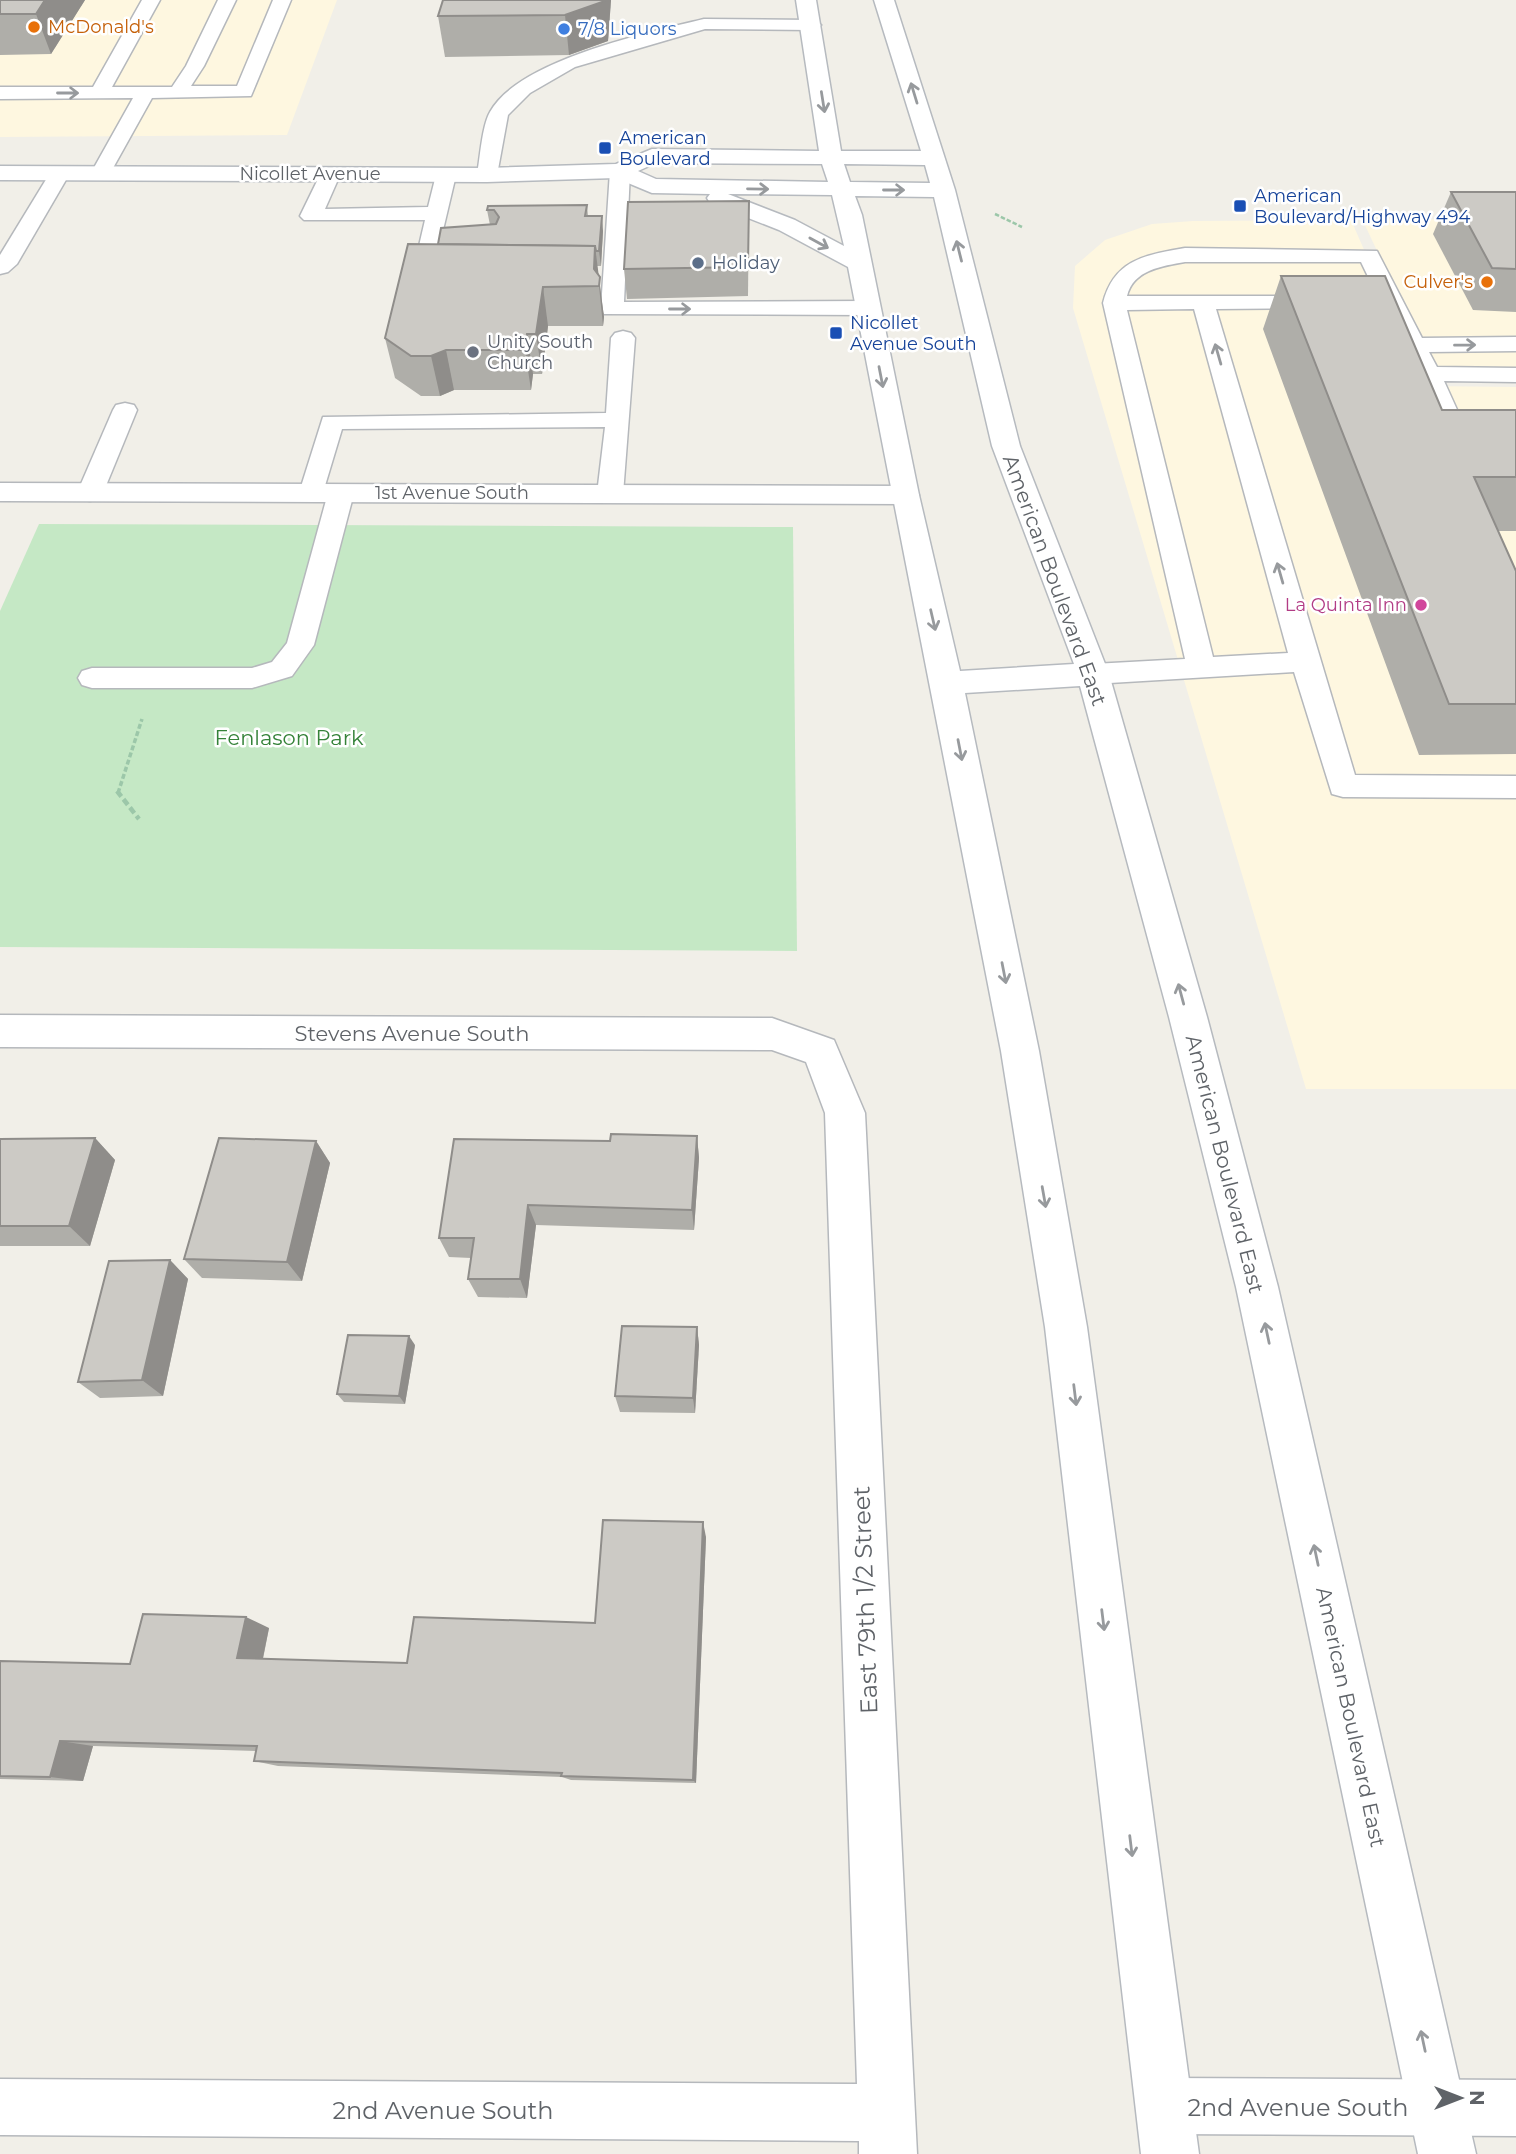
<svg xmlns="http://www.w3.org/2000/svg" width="1516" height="2154" font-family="Montserrat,sans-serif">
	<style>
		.commercial { fill: #fef7e0 }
		.green { fill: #c5e8c5 }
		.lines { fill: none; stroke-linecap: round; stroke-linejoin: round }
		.service-casing { stroke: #b5b8bc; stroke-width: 3 }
		.minor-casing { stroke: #b5b8bc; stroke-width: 3 }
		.secondary-casing { stroke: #b6babf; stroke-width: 3 }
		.path-far2 { stroke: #9cc7a9; stroke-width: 2.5; stroke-dasharray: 4.5 2; stroke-linecap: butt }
		.path-far1 { stroke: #9cc7a9; stroke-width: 3.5; stroke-dasharray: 5 2.5; stroke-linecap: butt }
		.path { stroke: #9cc7a9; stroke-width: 4.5; stroke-dasharray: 7 3.5; stroke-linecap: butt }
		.service { fill: #fff; fill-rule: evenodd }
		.minor { fill: #fff; fill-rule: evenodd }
		.secondary { fill: #fff; fill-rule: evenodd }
		.wall { fill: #afaea9 }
		.shaded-wall { fill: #8f8d8a }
		.building { fill: #cccac5; stroke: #8f8d8a; stroke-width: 2 }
		.oneway { stroke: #979a9d }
		.food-dot { fill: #e8710a; stroke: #fff; stroke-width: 2.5 }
		.shop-dot { fill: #3f7fe0; stroke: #fff; stroke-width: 2.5 }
		.transit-dot { fill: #1a4fb4; stroke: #fff; stroke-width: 2.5 }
		.service-dot { fill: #5c6f8a; stroke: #fff; stroke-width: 2.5 }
		.worship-dot { fill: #6b7280; stroke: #fff; stroke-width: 2.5 }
		.hotel-dot { fill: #d1479c; stroke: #fff; stroke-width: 2.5 }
		.labels { text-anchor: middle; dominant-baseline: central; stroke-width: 5; stroke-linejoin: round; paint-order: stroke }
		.far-food-label { font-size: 18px; fill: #c56008; stroke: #fff; text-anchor: start }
		.far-shop-label { font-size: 18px; fill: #366cbe; stroke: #fff; text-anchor: start }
		.far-transit-label { font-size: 18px; fill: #164399; stroke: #fff; text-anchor: start }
		.far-street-label { font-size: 18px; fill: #5f6368; stroke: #fff }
		.far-service-label { font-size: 18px; fill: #4e5e75; stroke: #fff; text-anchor: start }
		.far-worship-label { font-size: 18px; fill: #5b616d; stroke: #fff; text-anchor: start }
		.far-hotel-label { font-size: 18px; fill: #b23c85; stroke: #fff; text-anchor: end }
		.street-label { font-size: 21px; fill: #5f6368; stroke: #fff }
		.park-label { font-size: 21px; fill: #348238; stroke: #fff }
		.near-street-label { font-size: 24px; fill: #5f6368; stroke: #fff }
	</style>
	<rect width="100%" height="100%" fill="#f1efe8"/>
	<!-- commercial -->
	<g class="commercial">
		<polygon points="0,0 337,0 287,135 0,137"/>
		<polygon points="1362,219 1516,220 1516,370 1433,369"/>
		<polygon points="1351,220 1424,386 1516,387 1516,1089 1306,1089 1073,308 1075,266 1105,240 1152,224 1193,221"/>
	</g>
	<!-- green -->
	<polygon class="green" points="39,524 793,527 797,951 0,947 0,611"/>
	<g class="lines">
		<defs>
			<g id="service">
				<polygon points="142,0 160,0 112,87 172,87 186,66 218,0 236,0 204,66 191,86 237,86 273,0 291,0 251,96 152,98 108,177 94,177 91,173 133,98 0,99 0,87 93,87"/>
				<path d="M704 19 812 20 821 25 812 30 705 29 575 67 530 93 508 115 497 175 494 179H480L477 175C480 158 482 126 490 112 518 60 650 32 704 19Z"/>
				<polygon points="620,165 627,167 630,171 624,302 867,301 875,303 878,308 875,313 867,315 604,314 601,309 610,171 613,167"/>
				<polygon points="60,167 67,169 70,173 17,264 8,272 0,274 0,255 50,173 53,169"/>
				<polygon points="330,169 337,171 340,175 325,209 428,207 436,175 439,171 453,171 456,175 431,281 415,281 412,276 425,220 304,220 300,216 320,175 323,171"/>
				<path d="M1185 248 1377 251 1422 338 1516 337V351L1429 352 1437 367 1516 368V382L1444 381 1459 414H1516V428H1450L1441 426 1438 421 1361 262H1185C1162 266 1133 270 1127 296H1329L1332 301 1329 306 1321 308 1216 309 1355 775 1516 776V798L1343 797 1332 794 1294 672 1093 684 1083 681 1079 674 1083 667 1093 664 1185 659 1103 303C1114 259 1146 255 1185 248ZM1194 309 1288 653 1213 657 1127 310Z"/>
				<polygon points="623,331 631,333 635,338 623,494 619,500 610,502 601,500 597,494 605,427 342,429 321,499 312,501 303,499 299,493 323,417 606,413 611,338 615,333"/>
				<polygon points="125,403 134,405 137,410 103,493 99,499 90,501 81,499 77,493 113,410 116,405"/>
				<polygon points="341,485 350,487 354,493 314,645 292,676 252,688 92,688 82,685 78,678 82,671 92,668 252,668 272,662 287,643 328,493 332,487"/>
			</g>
			<g id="minor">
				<polygon points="0,483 905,486 915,489 919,495 915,501 905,504 0,501"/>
				<polygon points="0,1015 772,1018 834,1040 865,1113 917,2154 859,2154 859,2141 0,2135 0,2079 857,2084 825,1113 806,1062 772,1050 0,1047"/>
				<polygon points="1164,2078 1516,2080 1516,2136 1164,2134 1144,2126 1136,2106 1144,2086"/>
			</g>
			<path id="secondary" d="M796 0H816L841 151H921L874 0H894L955 190 1020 446 1109 674 1207 1017 1278 1287 1476 2154H1418L1236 1287 1169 1017 1080 686 965 693 1039 1051 1087 1327 1199 2154H1141L1045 1327 1001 1051 848 267 779 230 710 203 707 198 710 194 652 193 616 178 487 182 0 180V166L487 168 616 164 652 149 819 151ZM656 163 822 164 828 182 656 179 638 171ZM844 164 925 165 930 183 850 182ZM728 194 832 195 844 246 795 220ZM855 196 934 197 992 446 1074 664 960 671 919 495 862 215Z"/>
		</defs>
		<!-- service casing -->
		<use href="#service" class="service-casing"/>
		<!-- minor casing -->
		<use href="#minor" class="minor-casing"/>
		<!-- secondary casing -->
		<use href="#secondary" class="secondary-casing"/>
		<!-- path-far2 -->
		<polyline class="path-far2" points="995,214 1022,227"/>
		<!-- path-far1 -->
		<polyline class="path-far1" points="118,793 142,719"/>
		<!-- path -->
		<polyline class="path" points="117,791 139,819"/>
		<!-- service -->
		<use href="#service" class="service"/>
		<!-- minor -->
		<use href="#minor" class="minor"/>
		<!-- secondary -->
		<use href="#secondary" class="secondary"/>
	</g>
	<!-- wall -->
	<g class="wall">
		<polygon points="0,0 85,0 51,54 0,55"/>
		<polygon points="611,0 608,41 569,55 445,57 438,16"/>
		<polygon points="1451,192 1516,192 1516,312 1473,310 1433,234"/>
		<polygon points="749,201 748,296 627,299 624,269"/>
		<polygon points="587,205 588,216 603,231 601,266 597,266 604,317 603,326 548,326 542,374 533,374 531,390 454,390 440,396 421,396 395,378 385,338 438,244 490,225 487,210"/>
		<polygon points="1281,276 1442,410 1516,410 1516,531 1498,531 1516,571 1516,754 1419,755 1263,329"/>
		<polygon points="697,1136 699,1158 694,1230 536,1225 527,1298 478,1297 468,1279 471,1258 449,1257 439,1238 610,1141"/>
		<polygon points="95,1138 115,1160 90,1246 0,1246 0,1139"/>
		<polygon points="316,1141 330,1163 302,1281 202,1278 184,1259"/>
		<polygon points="170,1260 188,1279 163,1396 100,1398 78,1382"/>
		<polygon points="697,1327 699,1345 695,1413 620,1412 615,1396"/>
		<polygon points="415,1345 405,1404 344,1402 337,1394"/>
		<polygon points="706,1537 696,1783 571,1780 562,1777 278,1766 254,1761 256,1751 93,1746 83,1781 0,1779 0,1661 130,1664 269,1628 263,1659 407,1663 595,1623"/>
	</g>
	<!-- shaded-wall -->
	<g class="shaded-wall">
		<polygon points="45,0 85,0 51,54 36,14"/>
		<polygon points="605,0 611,0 608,41 569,55 565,15"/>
		<polygon points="602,216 603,231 601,266 599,251"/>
		<polygon points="595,246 604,317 603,326 599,286 594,269"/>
		<polygon points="543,287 548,326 542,374 536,334"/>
		<polygon points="527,334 533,374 531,390 525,350"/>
		<polygon points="446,350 454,390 440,396 431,356"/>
		<polygon points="697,1136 699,1158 694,1230 692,1210"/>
		<polygon points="95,1138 115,1160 90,1246 69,1226"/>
		<polygon points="316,1141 330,1163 302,1281 287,1262"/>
		<polygon points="528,1205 536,1225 527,1298 520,1279"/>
		<polygon points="170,1260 188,1279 163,1396 142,1380"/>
		<polygon points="697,1327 699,1345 695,1413 693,1398"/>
		<polygon points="409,1336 415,1345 405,1404 399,1396"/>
		<polygon points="703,1522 706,1537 696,1783 693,1780"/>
		<polygon points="246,1617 269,1628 261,1667 237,1658"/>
		<polygon points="60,1741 93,1746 83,1781 50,1777"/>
	</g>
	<!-- building -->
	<g class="building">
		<polygon points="0,0 45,0 36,14 0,14"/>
		<polygon points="443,0 605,0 605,1 565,15 438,16"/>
		<polygon points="1451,192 1516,192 1516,269 1492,268"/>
		<polygon points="749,201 748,267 624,269 628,202"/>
		<polygon points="587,205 585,216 602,216 599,251 596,251 595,246 438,244 441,228 496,224 499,217 494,210 487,210 488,206"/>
		<polygon points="408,244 595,246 594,269 600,277 599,286 543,287 536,334 527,334 525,350 446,350 431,356 411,356 385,338"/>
		<polygon points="1281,276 1385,276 1442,410 1516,410 1516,477 1474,477 1516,571 1516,704 1449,704"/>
		<polygon points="611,1134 697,1136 692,1210 528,1205 520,1279 468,1279 474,1238 439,1238 454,1139 610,1141"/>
		<polygon points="95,1138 69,1226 0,1226 0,1139"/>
		<polygon points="219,1138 316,1141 287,1262 184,1259"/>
		<polygon points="170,1260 142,1380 78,1382 109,1261"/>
		<polygon points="622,1326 697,1327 693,1398 615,1396"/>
		<polygon points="348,1335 409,1336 399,1396 337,1394"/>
		<polygon points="603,1520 703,1522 693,1780 561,1776 562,1773 254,1761 257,1746 60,1741 50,1777 0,1776 0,1661 130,1664 143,1614 246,1617 237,1658 407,1663 414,1617 595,1623"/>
	</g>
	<!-- one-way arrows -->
	<defs><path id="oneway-shaft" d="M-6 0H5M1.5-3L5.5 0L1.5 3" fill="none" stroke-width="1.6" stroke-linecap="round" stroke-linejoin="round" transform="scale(1.75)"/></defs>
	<g class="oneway">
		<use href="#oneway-shaft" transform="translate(68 93)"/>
		<use href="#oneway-shaft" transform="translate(914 93) rotate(-107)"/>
		<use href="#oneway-shaft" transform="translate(823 102) rotate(81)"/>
		<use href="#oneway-shaft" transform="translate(758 189) rotate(1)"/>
		<use href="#oneway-shaft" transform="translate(894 190)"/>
		<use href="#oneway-shaft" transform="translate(819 243) rotate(29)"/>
		<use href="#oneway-shaft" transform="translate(959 251) rotate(-104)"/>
		<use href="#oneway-shaft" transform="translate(680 309)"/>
		<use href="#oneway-shaft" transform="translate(1465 345) rotate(-1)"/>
		<use href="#oneway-shaft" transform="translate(1218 354) rotate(-106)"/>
		<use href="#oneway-shaft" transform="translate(881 377) rotate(79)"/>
		<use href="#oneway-shaft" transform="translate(1280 573) rotate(-106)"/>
		<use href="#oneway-shaft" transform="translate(933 620) rotate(77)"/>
		<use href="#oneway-shaft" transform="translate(960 750) rotate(79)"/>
		<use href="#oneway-shaft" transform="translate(1004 973) rotate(79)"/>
		<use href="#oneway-shaft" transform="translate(1181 994) rotate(-105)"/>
		<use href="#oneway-shaft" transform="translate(1044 1197) rotate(80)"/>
		<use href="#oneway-shaft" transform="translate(1267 1333) rotate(-102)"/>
		<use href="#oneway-shaft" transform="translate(1075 1395) rotate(83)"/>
		<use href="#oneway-shaft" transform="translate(1316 1555) rotate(-102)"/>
		<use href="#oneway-shaft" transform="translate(1103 1620) rotate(83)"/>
		<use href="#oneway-shaft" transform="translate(1131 1846) rotate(83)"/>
		<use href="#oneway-shaft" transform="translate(1423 2041) rotate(-102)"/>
	</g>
	<!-- markers -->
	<g class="food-dot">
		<circle cx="34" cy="27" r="7"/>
		<circle cx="1487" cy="282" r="7"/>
	</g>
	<circle class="shop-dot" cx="564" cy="29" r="7"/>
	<g class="transit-dot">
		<rect x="598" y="141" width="14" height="14" rx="3.5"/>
		<rect x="1233" y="199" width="14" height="14" rx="3.5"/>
		<rect x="829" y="326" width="14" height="14" rx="3.5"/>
	</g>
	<circle class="service-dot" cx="698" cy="263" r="7"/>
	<circle class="worship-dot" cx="473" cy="352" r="7"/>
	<circle class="hotel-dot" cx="1421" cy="605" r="7"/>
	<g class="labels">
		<!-- far-food labels -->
		<g class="far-food-label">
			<text x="48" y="27">McDonald's</text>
			<text x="1473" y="282" text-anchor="end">Culver's</text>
		</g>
		<!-- far-shop labels -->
		<g class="far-shop-label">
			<text x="578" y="29">7/8 Liquors</text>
		</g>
		<!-- far-transit labels -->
		<g class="far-transit-label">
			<text x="619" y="138">American<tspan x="619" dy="21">Boulevard</tspan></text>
			<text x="1254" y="196">American<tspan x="1254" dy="21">Boulevard/Highway 494</tspan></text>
			<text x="850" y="323">Nicollet<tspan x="850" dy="21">Avenue South</tspan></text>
		</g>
		<!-- far-street labels -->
		<g class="far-street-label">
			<text x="310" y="174">Nicollet Avenue</text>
			<text x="452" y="493">1st Avenue South</text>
		</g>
		<!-- far-service labels -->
		<g class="far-service-label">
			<text x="712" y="263">Holiday</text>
		</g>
		<!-- far-worship labels -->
		<g class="far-worship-label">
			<text x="487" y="342">Unity South<tspan x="487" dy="21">Church</tspan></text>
		</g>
		<!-- far-hotel labels -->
		<g class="far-hotel-label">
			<text x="1407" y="605">La Quinta Inn</text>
		</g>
		<!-- street labels -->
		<g class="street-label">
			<text transform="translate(1055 580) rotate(70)">American Boulevard East</text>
			<text x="412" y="1033">Stevens Avenue South</text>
			<text transform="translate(1225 1164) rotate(76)">American Boulevard East</text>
			<text transform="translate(1351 1717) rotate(78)">American Boulevard East</text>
		</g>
		<!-- park labels -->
		<g class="park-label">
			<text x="289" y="737">Fenlason Park</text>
		</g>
		<!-- near-street labels -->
		<g class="near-street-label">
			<text transform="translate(865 1600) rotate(-92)">East 79th 1/2 Street</text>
			<text x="1298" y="2107">2nd Avenue South</text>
			<text x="443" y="2110">2nd Avenue South</text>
		</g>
	</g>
	<!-- north arrow -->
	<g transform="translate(1460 2098) rotate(90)" stroke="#ffffff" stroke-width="5" paint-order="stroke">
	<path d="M0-5L12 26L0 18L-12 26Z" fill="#5f6368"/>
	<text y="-10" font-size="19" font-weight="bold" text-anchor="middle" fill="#5f6368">N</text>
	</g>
</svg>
